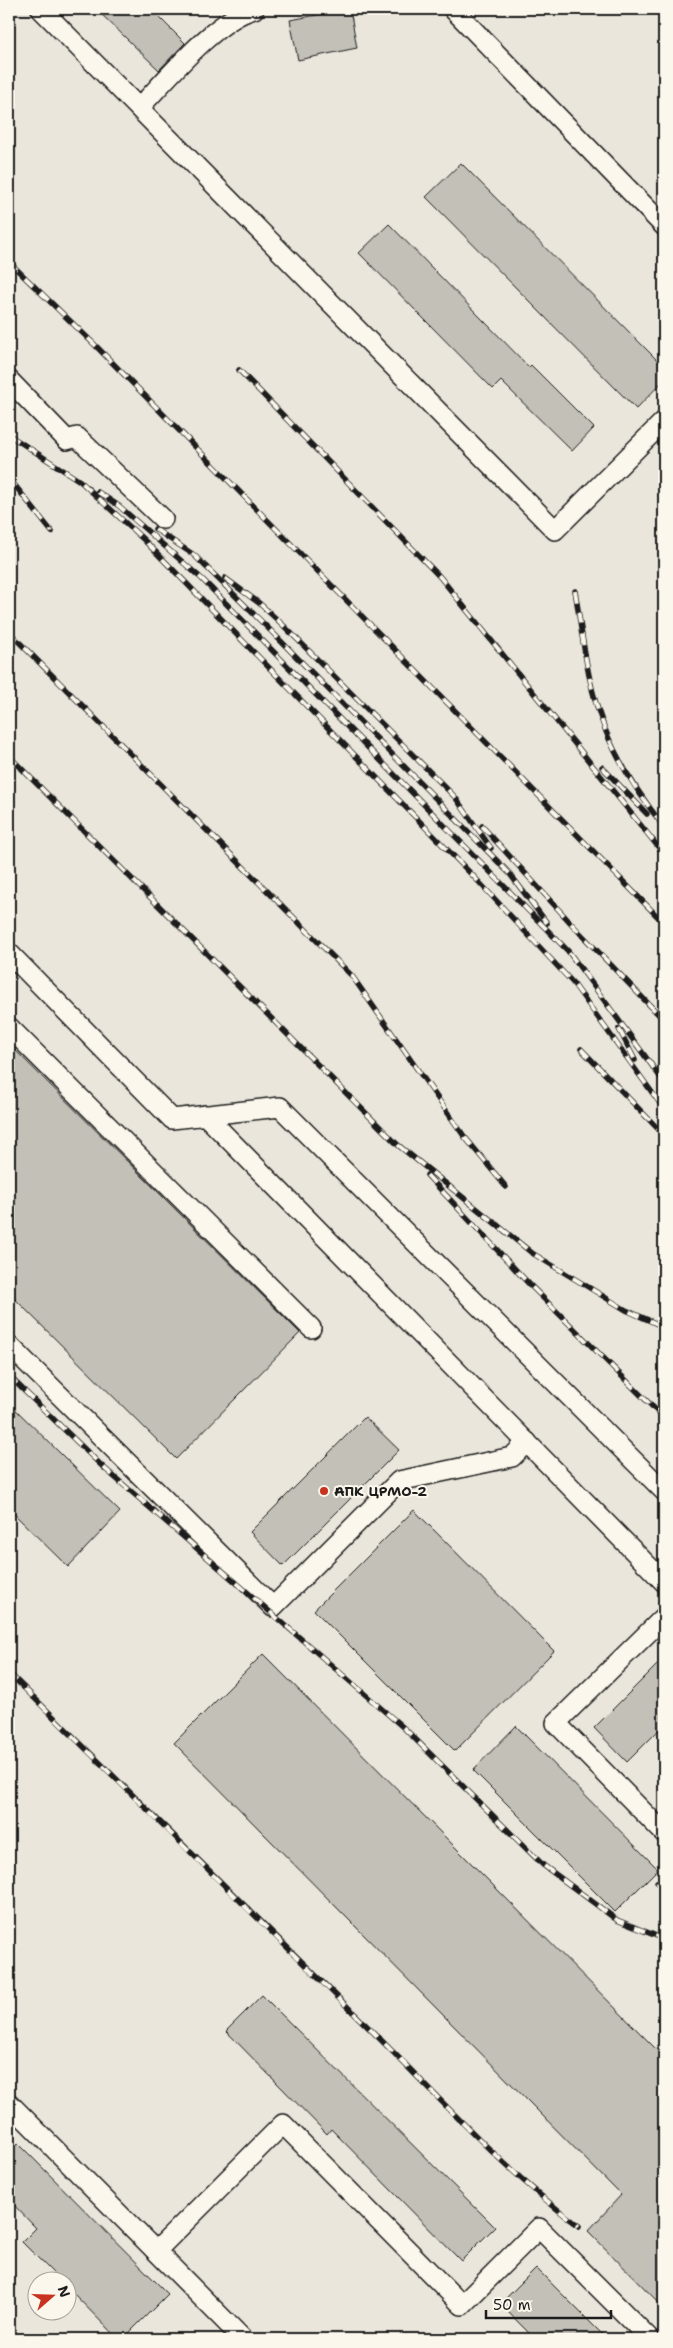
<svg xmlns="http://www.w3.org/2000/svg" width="673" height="2348" font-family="'Shantell Sans',sans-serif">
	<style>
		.built { fill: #eae6dc; fill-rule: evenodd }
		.building { fill: #c3c0b8; stroke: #1c1c1c }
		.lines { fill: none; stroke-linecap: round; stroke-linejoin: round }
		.minor-casing { stroke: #1c1c1c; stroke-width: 22 }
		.minor { stroke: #fbf7ec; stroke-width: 19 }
		.rail-casing { stroke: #1c1c1c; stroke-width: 5.5 }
		.rail { stroke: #fbf7ec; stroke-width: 4; stroke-dasharray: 11; stroke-linecap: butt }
		.poi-dot { fill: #c8321e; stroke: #fbf7ec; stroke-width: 2 }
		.labels { text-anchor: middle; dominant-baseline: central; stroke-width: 4; stroke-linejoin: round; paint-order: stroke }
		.poi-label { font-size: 14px; font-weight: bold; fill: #1c1c1c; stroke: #fbf7ec; text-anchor: start }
	</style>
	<rect width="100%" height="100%" fill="#fbf7ec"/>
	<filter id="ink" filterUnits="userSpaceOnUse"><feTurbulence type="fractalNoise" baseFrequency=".02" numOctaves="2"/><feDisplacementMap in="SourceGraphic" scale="10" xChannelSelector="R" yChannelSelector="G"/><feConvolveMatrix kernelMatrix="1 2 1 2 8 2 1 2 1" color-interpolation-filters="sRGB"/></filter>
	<g filter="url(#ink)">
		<!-- built -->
		<path class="built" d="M9 9H664V2339H9ZM38 2280H68V2310H38Z"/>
		<!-- building -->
		<g class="building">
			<polygon points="96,9 151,9 185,43 159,70"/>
			<polygon points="350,9 357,48 298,60 290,20"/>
			<polygon points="461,163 664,367 664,380 636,409 426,197"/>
			<polygon points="389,224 529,367 531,365 594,428 572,451 501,381 493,389 359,253"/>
			<polygon points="9,1044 300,1333 176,1459 9,1293"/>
			<polygon points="9,1403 120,1512 68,1567 9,1509"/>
			<polygon points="365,1417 399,1450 283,1566 250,1532"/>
			<polygon points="414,1510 554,1651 455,1751 314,1610"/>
			<polygon points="263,1654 664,2057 664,2308 588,2231 621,2195 174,1743"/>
			<polygon points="664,1658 664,1725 627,1762 594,1728"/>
			<polygon points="516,1726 658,1869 615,1912 473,1770"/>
			<polygon points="262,1995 495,2227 461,2261 331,2129 327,2134 226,2031"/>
			<polygon points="18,2143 168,2294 123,2339 118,2339 68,2288 68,2280 60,2280 22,2242 36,2228 9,2200 9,2152"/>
			<polygon points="536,2268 607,2339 535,2339 500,2304"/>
		</g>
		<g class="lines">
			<defs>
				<g id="minor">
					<polyline points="41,9 555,530 664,421"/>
					<polyline points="453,9 664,226"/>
					<path d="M139 108C166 80 217 18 254 9"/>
					<polyline points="9,380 67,440 77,437 163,519"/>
					<polyline points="9,953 172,1119 280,1107 664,1491"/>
					<polyline points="9,1027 311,1328"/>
					<polyline points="205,1115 664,1582"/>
					<polyline points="9,1345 273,1607 399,1481 512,1457 527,1442"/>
					<polyline points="664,1617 556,1723 664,1833"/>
					<polyline points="9,2103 243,2339"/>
					<polyline points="156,2251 283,2124 462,2305 539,2228 650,2339"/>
				</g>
			</defs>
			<!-- minor casing -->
			<use href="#minor" class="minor-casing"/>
			<!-- minor -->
			<use href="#minor" class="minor"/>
			<defs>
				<g id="rail">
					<polyline points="661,9 664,12"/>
					<polyline points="9,262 94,344 664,923"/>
					<polyline points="239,370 440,577 664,854"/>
					<polyline points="9,435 80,481 144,540 478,881 573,983 664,1109"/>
					<polyline points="9,478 52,532"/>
					<polyline points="98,492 119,506 202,579 568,951 664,1082"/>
					<polyline points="155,529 194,555 269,629 510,874 547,923"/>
					<polyline points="225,578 259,603 283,625 455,797 491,848"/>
					<path d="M575 591C583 637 587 686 605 729 619 765 641 797 664 827"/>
					<polyline points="9,632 352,976 464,1136 506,1187"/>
					<polyline points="9,756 398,1145 532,1253 626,1310 664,1327"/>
					<polyline points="602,767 647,814"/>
					<polyline points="482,826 580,933 664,1020"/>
					<polyline points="619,1029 635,1060"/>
					<polyline points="581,1049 664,1135"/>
					<polyline points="427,1175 530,1285 664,1418"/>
					<polyline points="9,1376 103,1467 405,1729 543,1865 617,1920 664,1939"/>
					<path d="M9 1673C129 1792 249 1911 370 2029 439 2097 502 2169 579 2226"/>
					<polyline points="657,1882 664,1889"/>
				</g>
			</defs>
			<!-- rail casing -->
			<use href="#rail" class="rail-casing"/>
			<!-- rail -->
			<use href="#rail" class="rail"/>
		</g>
	</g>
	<!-- markers -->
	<circle class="poi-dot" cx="324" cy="1491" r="5"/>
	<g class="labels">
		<!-- poi labels -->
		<g class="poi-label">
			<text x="334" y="1491">АПК ЦРМО-2</text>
		</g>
	</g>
	<!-- margin -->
	<rect width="673" height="2348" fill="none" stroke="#fbf7ec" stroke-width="30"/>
	<rect x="15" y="15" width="643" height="2318" fill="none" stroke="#1c1c1c" stroke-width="2" filter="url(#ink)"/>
	<!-- north arrow -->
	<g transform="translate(52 2296) rotate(70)"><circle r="24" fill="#fbf7ec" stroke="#a29f99"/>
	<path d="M0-4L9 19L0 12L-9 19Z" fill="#c8321e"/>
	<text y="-8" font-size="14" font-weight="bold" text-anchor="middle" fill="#1c1c1c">N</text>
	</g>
	<!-- scale -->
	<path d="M486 2310v8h125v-8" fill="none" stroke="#1c1c1c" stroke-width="2.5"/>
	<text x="493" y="2310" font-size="15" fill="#1c1c1c" stroke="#fbf7ec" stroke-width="4" paint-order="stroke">50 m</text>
</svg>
